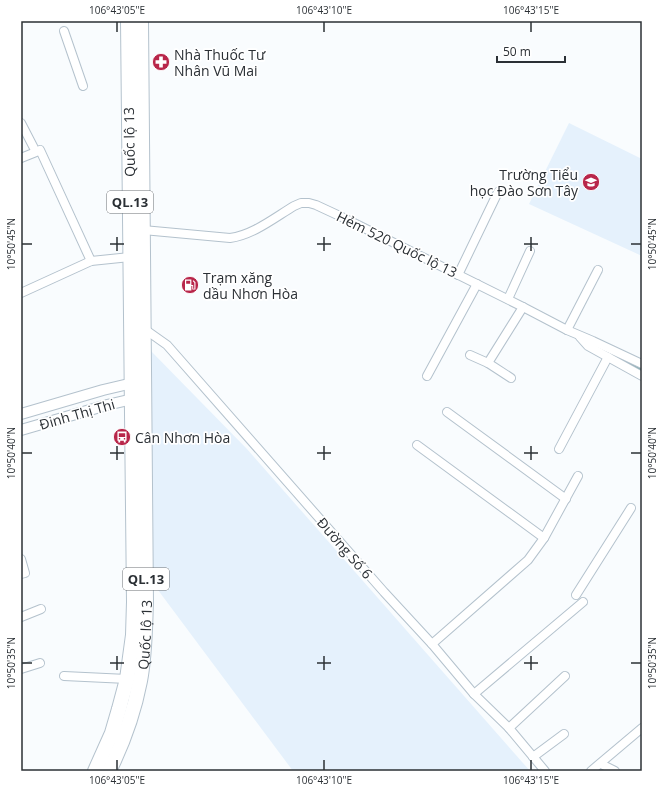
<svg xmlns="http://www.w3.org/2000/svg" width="663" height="792" font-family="'Open Sans',sans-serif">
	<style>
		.built { fill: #e5f1fc }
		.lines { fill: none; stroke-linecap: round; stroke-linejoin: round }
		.canal { stroke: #77a9a7; stroke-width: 10 }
		.minor-casing { stroke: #b4c2cd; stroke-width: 10 }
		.tertiary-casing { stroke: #b4c2cd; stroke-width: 12 }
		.trunk-casing { stroke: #b4c2cd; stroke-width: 16 }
		.minor { stroke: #fff; stroke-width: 8 }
		.tertiary { stroke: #fff; stroke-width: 10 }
		.trunk { stroke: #fff; stroke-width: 14 }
		.ticks { fill: none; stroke: #2b3035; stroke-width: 1.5 }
		.labels { text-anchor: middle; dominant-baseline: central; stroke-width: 3.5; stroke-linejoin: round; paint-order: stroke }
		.shield { fill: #fff; stroke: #6b6e72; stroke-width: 1 }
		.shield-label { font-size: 13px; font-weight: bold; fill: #2b3035 }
		.poi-label { font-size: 14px; fill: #2b3035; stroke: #fff; text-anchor: start }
		.street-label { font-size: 14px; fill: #2b3035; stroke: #fff }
		.neatline { fill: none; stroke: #2b3035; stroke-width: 1.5 }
		.ticks-label { font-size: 10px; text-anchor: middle; fill: #2b3035 }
	</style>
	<rect width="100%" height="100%" fill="#f9fcfe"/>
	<!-- built -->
	<g class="built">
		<polygon points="569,123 642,159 642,256 529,204"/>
		<polygon points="149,349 247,449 530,771 293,771 152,582"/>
	</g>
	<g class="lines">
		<!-- canal -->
		<polyline class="canal" points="610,354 642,370"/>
		<defs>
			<g id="minor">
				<polyline points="64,31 83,86"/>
				<polyline points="21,123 36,152 21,158"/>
				<polyline points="40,150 91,261"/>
				<path d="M143 230 230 238C253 235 274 218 294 206L301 203H309L316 205 344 218 523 307 567 330 593 341 642 364"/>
				<polyline points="458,275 498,192"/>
				<polyline points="21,293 91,261 130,257"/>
				<polyline points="508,299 530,251"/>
				<polyline points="143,328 167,345 384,592 432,644 474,694 509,728 545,771"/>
				<polyline points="567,330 598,270"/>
				<polyline points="580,337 588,346 642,376"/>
				<polyline points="470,355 488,363 511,378"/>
				<polyline points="488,363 523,307"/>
				<polyline points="427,376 477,284"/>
				<polyline points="447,412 566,499"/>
				<polyline points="417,445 544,538"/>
				<polyline points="559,449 608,357"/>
				<polyline points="21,559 25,573 21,574"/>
				<polyline points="576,595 631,508"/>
				<polyline points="21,617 41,609"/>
				<polyline points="432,644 528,560 544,538 578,476"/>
				<polyline points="21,669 40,663"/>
				<polyline points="64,676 127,679"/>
				<polyline points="474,694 583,602"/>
				<polyline points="509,728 565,676"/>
				<polyline points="533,757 564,734"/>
				<polyline points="601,764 615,771"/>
				<polyline points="591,771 642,728"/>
			</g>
			<g id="tertiary">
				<polyline points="21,414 103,390 137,382"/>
				<polyline points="21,430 107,405 137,398"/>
			</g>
			<g id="trunk">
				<polyline points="95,771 112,733 119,709 127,679 133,635 134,602 132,414 128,21"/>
				<path id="s1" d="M109 771C123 743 134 712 140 681 145 655 145 628 146 602L141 21"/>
			</g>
		</defs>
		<!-- minor casing -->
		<use href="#minor" class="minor-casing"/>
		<!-- tertiary casing -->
		<use href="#tertiary" class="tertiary-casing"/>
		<!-- trunk casing -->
		<use href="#trunk" class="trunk-casing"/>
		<!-- minor -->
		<use href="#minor" class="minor"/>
		<!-- tertiary -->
		<use href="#tertiary" class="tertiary"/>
		<!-- trunk -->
		<use href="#trunk" class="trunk"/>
	</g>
	<!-- ticks -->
	<path class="ticks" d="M117 22V32M324 22V32M531 22V32M117 237V251M324 237V251M531 237V251M22 244H32M110 244H124M317 244H331M524 244H538M631 244H641M117 446V460M324 446V460M531 446V460M22 453H32M110 453H124M317 453H331M524 453H538M631 453H641M117 656V670M324 656V670M531 656V670M22 663H32M110 663H124M317 663H331M524 663H538M631 663H641M117 760V770M324 760V770M531 760V770"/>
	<!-- icons -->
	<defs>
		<symbol id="pharmacy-disc" viewBox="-11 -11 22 22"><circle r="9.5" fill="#b8264a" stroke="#fff"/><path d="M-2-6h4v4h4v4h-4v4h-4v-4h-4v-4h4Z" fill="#fff"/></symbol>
		<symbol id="school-disc" viewBox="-11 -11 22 22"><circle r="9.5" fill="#b8264a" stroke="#fff"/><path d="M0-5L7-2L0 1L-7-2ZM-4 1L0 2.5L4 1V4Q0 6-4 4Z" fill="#fff"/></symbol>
		<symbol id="fuel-disc" viewBox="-11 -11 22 22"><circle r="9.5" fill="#b8264a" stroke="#fff"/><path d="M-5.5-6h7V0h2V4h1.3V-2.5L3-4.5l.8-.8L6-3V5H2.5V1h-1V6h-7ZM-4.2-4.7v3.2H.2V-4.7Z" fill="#fff"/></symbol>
		<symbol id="bus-disc" viewBox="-11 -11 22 22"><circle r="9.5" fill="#b8264a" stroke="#fff"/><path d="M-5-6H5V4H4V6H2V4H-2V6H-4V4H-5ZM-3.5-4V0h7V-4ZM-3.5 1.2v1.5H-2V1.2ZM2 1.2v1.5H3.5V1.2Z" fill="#fff"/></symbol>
	</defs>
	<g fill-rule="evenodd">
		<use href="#pharmacy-disc" x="151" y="52" width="20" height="20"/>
		<use href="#school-disc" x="581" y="172" width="20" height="20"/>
		<use href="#fuel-disc" x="180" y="275" width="20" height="20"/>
		<use href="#bus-disc" x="112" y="427" width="20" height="20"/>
	</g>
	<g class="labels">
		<!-- shield labels -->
		<g class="shield">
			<rect x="107" y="191" width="46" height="22" rx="3"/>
			<rect x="123" y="568" width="46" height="22" rx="3"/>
		</g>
		<g class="shield-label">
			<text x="130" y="202">QL.13</text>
			<text x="146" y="579">QL.13</text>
		</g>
		<!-- poi labels -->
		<g class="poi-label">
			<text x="174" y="54">Nhà Thuốc Tư<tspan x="174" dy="16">Nhân Vū Mai</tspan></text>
			<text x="578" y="174" text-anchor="end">Trường Tiểu<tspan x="578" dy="16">học Đào Sơn Tây</tspan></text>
			<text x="203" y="277">Trạm xăng<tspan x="203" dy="16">dầu Nhơn Hòa</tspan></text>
			<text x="135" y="437">Cân Nhơn Hòa</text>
		</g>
		<!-- street labels -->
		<g class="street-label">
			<text transform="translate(129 142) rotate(-91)">Quốc lộ 13</text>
			<text transform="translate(397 244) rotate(26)">Hẻm 520 Quốc lộ 13</text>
			<text transform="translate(77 414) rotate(-16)">Đinh Thị Thi</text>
			<text transform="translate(345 548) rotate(49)">Đường Số 6</text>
			<text stroke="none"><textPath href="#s1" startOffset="142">Quốc lộ 13</textPath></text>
		</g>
	</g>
	<!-- border -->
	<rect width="663" height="792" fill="none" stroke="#ffffff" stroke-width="44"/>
	<!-- scale -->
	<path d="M497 56v6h68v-6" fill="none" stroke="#2b3035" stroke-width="2"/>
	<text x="503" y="56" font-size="12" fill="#2b3035" stroke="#ffffff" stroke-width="3" paint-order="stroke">50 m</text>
	<rect x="22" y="22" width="619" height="748" class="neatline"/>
	<g class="ticks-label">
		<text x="117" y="14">106°43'05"E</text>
		<text x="324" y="14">106°43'10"E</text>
		<text x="531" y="14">106°43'15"E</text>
		<text transform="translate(11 244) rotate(-90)" y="4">10°50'45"N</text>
		<text transform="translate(652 244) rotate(-90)" y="4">10°50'45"N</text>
		<text transform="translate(11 453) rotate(-90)" y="4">10°50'40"N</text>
		<text transform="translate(652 453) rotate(-90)" y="4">10°50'40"N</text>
		<text transform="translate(11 663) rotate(-90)" y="4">10°50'35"N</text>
		<text transform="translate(652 663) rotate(-90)" y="4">10°50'35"N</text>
		<text x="117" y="784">106°43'05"E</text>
		<text x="324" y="784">106°43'10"E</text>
		<text x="531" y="784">106°43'15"E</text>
	</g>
</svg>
